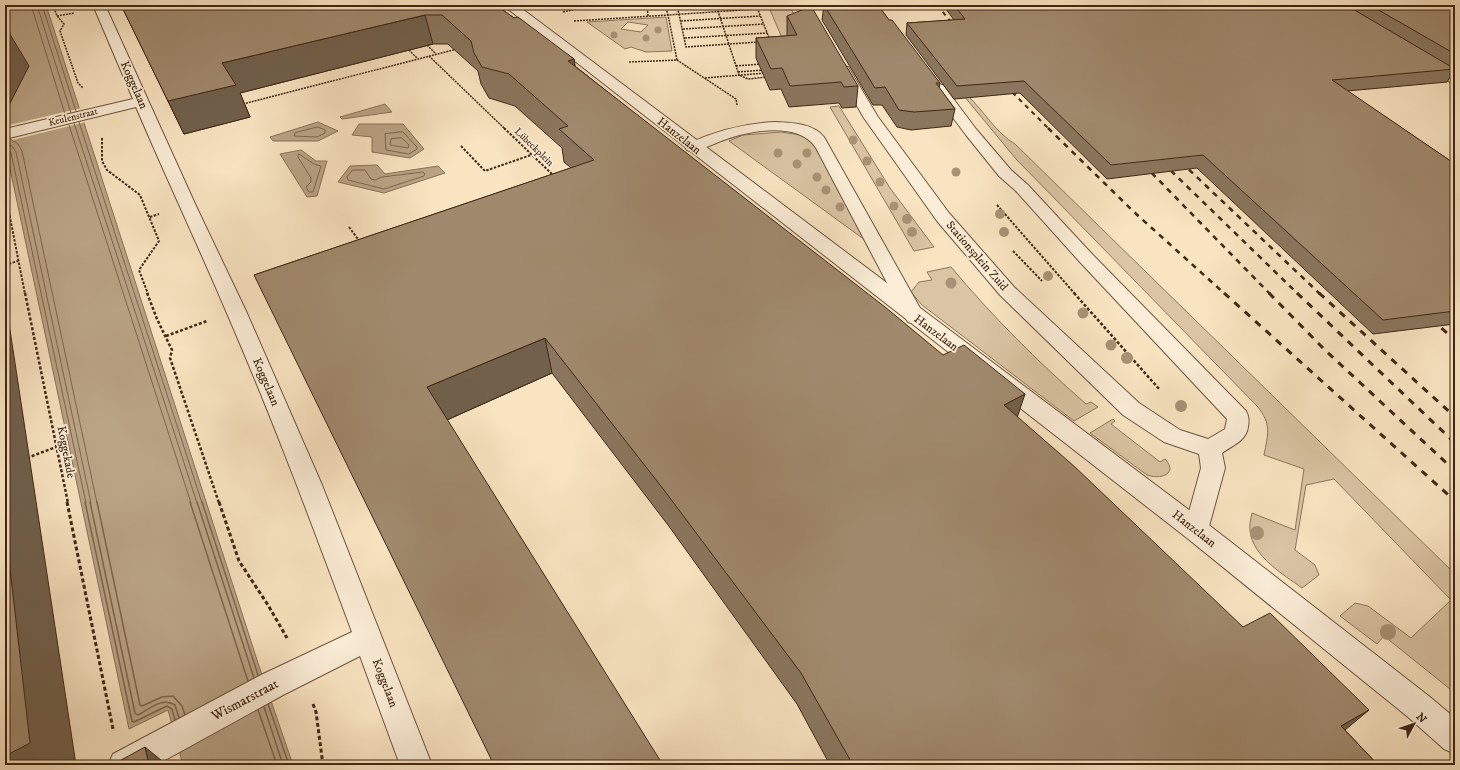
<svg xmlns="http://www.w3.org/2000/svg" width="1460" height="770" font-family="'IM FELL DW Pica',serif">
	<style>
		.green { fill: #dac4a3; stroke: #8d765a; fill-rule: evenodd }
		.water { fill: #baa486; stroke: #897258 }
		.pier { fill: #f9e4c1 }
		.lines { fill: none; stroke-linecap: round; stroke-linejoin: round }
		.shore-far1 { stroke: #7d664c; stroke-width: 1 }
		.shore { stroke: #7d664c; stroke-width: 1.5 }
		.service-casing { stroke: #6e563e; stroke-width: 2 }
		.minor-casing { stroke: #6e563e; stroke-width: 2 }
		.tertiary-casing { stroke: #6e563e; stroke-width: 2 }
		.path-far3 { stroke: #402712; stroke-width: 1.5; stroke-dasharray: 2 1; stroke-linecap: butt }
		.path-far2 { stroke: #402712; stroke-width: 2; stroke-dasharray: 2.5 1.5; stroke-linecap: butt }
		.path-far1 { stroke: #402712; stroke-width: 2.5; stroke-dasharray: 3 2; stroke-linecap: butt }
		.path { stroke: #402712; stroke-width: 3; stroke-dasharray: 4 2.5; stroke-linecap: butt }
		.service { fill: #fbedd7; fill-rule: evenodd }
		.minor { fill: #fbedd7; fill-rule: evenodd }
		.tertiary { fill: #fbedd7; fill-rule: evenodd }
		.rail-far2 { stroke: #402712; stroke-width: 2; stroke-dasharray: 4.5 4.5; stroke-linecap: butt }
		.rail-far1 { stroke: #402712; stroke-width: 2.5; stroke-dasharray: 5.5 5.5; stroke-linecap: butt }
		.rail { stroke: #402712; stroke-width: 3; stroke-dasharray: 7 7; stroke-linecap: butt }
		.tree { fill: #a89275 }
		.wall { fill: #8a765e; stroke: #402712 }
		.shaded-wall { fill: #70604c; stroke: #402712 }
		.building { fill: #a0896d; stroke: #402712 }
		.labels { text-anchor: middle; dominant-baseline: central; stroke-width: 3.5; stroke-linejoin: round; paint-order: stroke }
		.far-street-label { font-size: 10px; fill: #402712; stroke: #fbedd7 }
		.street-label { font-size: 12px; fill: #402712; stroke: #fbedd7 }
		.near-street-label { font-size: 14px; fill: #402712; stroke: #fbedd7 }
	</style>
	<rect width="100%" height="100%" fill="#f9e4c1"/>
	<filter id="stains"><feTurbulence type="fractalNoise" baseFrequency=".005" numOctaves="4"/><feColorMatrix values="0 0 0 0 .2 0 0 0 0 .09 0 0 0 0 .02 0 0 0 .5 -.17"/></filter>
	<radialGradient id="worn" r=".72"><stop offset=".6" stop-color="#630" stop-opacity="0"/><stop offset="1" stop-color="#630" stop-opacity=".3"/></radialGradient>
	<!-- green -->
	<g class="green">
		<polygon points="768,5 789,5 815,53 785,45"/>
		<path d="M666 17 672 51 646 52 631 47 625 49 587 22ZM628 22 648 25 641 32 621 29Z"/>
		<path d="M964 96H968C984 111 996 133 1015 144L1452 571 1455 570V693L1384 636 1377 644 1340 616 1355 603 1368 606 1411 638 1451 600 1334 479 1306 485 1295 550 1315 565 1319 575 1302 588C1283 574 1253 557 1250 531 1249 525 1251 519 1252 513L1295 530 1304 469 1264 455C1268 434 1272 424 1257 406L1016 159Z"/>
		<polygon points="839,106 890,188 934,247 914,251 830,107"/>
		<polygon points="781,132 801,135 814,144 865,240 729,141 743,135"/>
		<path d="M951 267C992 316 1037 361 1086 404L1091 402 1098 407 1074 421 922 305 911 292 919 282 932 280 927 272Z"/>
		<path d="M1113 419 1115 421 1111 424 1160 462 1165 459C1179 474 1160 480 1147 475L1090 433Z"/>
	</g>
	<!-- water -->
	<g class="water">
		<polygon points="5,5 46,5 258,663 293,765 183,765 168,710 129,729 5,145"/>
		<polygon points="385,104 392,112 342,119 340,117"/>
		<polygon points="318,122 338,131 318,141 273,141 270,137"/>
		<polygon points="359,124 403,124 424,149 410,158 372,152 372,137 352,135"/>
		<polygon points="301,150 316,161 327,161 317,196 307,197 280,154"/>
		<polygon points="377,165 385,174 438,166 445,173 384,193 338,182 350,166"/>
	</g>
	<!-- pier -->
	<polygon class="pier" points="81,108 86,122 5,142 5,126"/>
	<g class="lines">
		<!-- shore-far1 -->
		<g class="shore-far1">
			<polyline points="31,5 65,114"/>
			<polyline points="37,5 71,113"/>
			<polyline points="42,5 76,111"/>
			<polyline points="79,122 202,503"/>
			<polyline points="74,123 197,503"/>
			<polyline points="69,125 191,503"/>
			<polygon points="318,127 325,130 325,133 317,137 294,136 295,133"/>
			<polygon points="403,132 417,147 417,149 409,154 386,150 385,134"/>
			<polygon points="402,138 409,145 408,148 390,145 391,139"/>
			<polyline points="10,139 18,144 22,151 97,503"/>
			<polyline points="5,144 12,146 16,152 91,503"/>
			<polyline points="5,149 9,150 11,153 86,503"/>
			<polygon points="299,154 314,164 321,166 313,192 309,192 306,187 311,182 311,178 298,157"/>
			<polygon points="353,170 365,170 371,179 375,180 382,177 423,172 425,174 424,176 384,189 348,180 347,177"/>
		</g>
		<!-- shore -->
		<g class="shore">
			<polyline points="85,502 132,721 134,722 167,706 172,709 175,720"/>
			<path d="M90 502 135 713 138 715C149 709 162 697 175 705L179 718"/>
			<polyline points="97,502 140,705 142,706 162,697 173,696 182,706 185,715"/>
			<polyline points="190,502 248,681"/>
			<polyline points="197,502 254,678"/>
			<polyline points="202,502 258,675"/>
			<polyline points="268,704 289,765"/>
			<polyline points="264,707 283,765"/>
			<polyline points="258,710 277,765"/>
		</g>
		<defs>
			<path id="service" d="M843 66 848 67 878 117 949 213 1014 287 1139 403 1180 430 1208 439 1225 429 1227 419 1079 261 1016 191 999 176 966 135 933 91 931 88 933 85 938 84 943 85 976 129 1011 170 1028 185 1091 253 1246 411C1249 417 1249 420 1248 427 1246 441 1233 445 1222 453L1225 468 1208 530 1205 537 1196 540 1187 537 1184 530 1201 468 1199 454 1164 442 1123 415 1000 295 937 221 864 118 836 70 838 67Z"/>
			<g id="minor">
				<path d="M93 5H105L196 206 246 311 322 485 432 765H400L360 656 283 695 156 765H108L113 754 261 675 352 632C312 524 272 417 226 311 197 243 165 175 136 107L5 139V129L133 99Z"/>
				<path d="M776 122C792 123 813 123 824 137L925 317 922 322 915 324 908 322 905 317 816 148C799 122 753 130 727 139 716 142 705 149 693 152L687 150 685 147 687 144C716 131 744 123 776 122Z"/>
			</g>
			<g id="tertiary">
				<polygon points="503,5 517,5 1205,522 1430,697 1455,718 1455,754 1444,749 1408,717 1187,538"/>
				<polygon points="1425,57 1430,58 1455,73 1455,83 1450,82 1420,64 1418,61 1420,58"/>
			</g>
		</defs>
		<!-- service casing -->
		<use href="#service" class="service-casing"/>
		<!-- minor casing -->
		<use href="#minor" class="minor-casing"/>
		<!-- tertiary casing -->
		<use href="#tertiary" class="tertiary-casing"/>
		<!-- path-far3 -->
		<g class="path-far3">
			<polyline points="53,5 57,16 64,24 60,31 78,83 83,88"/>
			<polyline points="647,5 648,16"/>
			<polyline points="665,5 668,15 757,9"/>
			<polyline points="677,5 686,47 758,42"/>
			<polyline points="716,5 739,75 748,79 768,77"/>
			<polyline points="756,5 770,40"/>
			<polyline points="678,7 709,5"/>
			<polyline points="563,12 576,9 578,6"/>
			<polyline points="57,16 74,13"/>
			<polyline points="574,21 668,15 677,60"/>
			<polyline points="681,21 760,16"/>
			<polyline points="683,29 764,24"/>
			<polyline points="685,38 767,33"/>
			<polyline points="425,43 436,54"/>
			<polyline points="409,50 417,58"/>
			<polyline points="429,56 505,129"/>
			<polyline points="629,62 677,60 736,99 737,105"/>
			<polyline points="736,66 761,64"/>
			<polyline points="738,72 764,70"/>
			<polyline points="705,78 766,73"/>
			<polyline points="243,104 457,49"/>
		</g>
		<!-- path-far2 -->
		<g class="path-far2">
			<polyline points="504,128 554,176"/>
			<polyline points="102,138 102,161 107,170 140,195 159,241 139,270 148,294"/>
			<polyline points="461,146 485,171 531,155"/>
			<polyline points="5,192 25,294"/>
			<polyline points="997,205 1075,294"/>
			<polyline points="150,217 159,214"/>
			<polyline points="349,227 360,242"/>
			<polyline points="1013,251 1042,281"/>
			<polyline points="5,265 18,261"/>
		</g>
		<!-- path-far1 -->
		<g class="path-far1">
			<polyline points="25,293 68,503"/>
			<polyline points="147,293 157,319 172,350 170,358 219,503"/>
			<polyline points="1074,293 1160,390"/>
			<polyline points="166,336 207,321"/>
			<polyline points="27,458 56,447"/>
		</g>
		<!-- path -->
		<g class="path">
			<polyline points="67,502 113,729"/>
			<polyline points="219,502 239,561 268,605 287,638"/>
			<polyline points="313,704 316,712 323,765"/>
		</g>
		<!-- service -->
		<use href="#service" class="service"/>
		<!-- minor -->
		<use href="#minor" class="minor"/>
		<!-- tertiary -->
		<use href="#tertiary" class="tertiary"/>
		<!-- rail-far2 -->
		<g class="rail-far2">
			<polyline points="937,5 956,28"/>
			<polyline points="1006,86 1049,129"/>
			<polyline points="1451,118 1455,121"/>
		</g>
		<!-- rail-far1 -->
		<g class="rail-far1">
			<polyline points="1048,128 1134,212 1225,294"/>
			<polyline points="1181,162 1320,294"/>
			<polyline points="1163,163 1298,294"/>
			<polyline points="1144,165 1270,294"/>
		</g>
		<!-- rail -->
		<g class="rail">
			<polyline points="1224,293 1455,501"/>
			<polyline points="1269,293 1325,350 1455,471"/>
			<polyline points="1297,293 1455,443"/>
			<polyline points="1319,293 1455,417"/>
			<polyline points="1431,319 1455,340"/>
		</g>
	</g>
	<!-- trees -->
	<g class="tree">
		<circle cx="658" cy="30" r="3.5"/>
		<circle cx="614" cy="35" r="3.5"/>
		<circle cx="646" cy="38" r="3.5"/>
		<circle cx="853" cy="140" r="4.5"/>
		<circle cx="778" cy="153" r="4.5"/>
		<circle cx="807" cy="153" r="4.5"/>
		<circle cx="867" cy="161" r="4.5"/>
		<circle cx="797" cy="164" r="4.5"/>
		<circle cx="956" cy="172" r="4.5"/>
		<circle cx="817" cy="177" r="4.5"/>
		<circle cx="880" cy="182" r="4.5"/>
		<circle cx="826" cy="190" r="4.5"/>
		<circle cx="894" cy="206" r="4.5"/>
		<circle cx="840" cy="207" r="4.5"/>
		<circle cx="1000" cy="214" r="5"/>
		<circle cx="907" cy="219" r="5"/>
		<circle cx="912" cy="232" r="5"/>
		<circle cx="1004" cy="232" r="5"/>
		<circle cx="1048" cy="276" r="5"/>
		<circle cx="951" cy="283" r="5.5"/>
		<circle cx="1083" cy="313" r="5.5"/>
		<circle cx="1111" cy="345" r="5.5"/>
		<circle cx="1127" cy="358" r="6"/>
		<circle cx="1181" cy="406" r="6"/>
		<circle cx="1257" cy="533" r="7"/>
		<circle cx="1388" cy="632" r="8"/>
	</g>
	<!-- wall -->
	<g class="wall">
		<polygon points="121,5 496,5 514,18 574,59 575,66 1017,417 1345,730 1378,765 830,765 797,704 668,525 552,373 447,420 254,275 571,168 564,162 562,148 515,106 489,98 481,84 478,71 448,44 433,44 240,93 250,117 184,134"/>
		<polygon points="824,5 878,5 889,20 940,83 939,88 955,109 951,126 911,130 897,127 882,105 873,105 822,20"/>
		<polygon points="943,5 1455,5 1455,71 1454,71 1447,82 1347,91 1455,164 1455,324 1373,334 1197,168 1107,179 1020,93 954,99 906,35 907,23 954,20"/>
		<polygon points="787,16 858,86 856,107 842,108 839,103 789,107 781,89 770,90 756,58 756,38 787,36"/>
	</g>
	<!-- shaded-wall -->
	<g class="shaded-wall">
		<polygon points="425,15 433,44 240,93 250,117 184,134 168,101 222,63"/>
		<polygon points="8,31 29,66 5,113 5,36"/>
		<polygon points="574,59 578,90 568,61"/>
		<polygon points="5,297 76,765 5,765"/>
		<polygon points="545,338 552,373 440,423 427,387"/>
		<polygon points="1025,394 1013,430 1004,405"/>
		<polygon points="1369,710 1333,740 1341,726"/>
		<polygon points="145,747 167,765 149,765"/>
	</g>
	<!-- building -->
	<g class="building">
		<polygon points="121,5 496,5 514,18 518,17 574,59 568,61 885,307 943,355 964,345 1025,394 1004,405 1075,467 1243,627 1270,613 1369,710 1341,726 1378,765 853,765 801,673 664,490 545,338 427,387 663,765 494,765 254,275 594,160 559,129 568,126 509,74 482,67 474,53 471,41 442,15 425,15 222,63 236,85 168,101"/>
		<polygon points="824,5 878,5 889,20 892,20 940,83 936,83 955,109 914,112 899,110 885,87 875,88"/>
		<polygon points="954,5 1346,5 1455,69 1332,80 1455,164 1455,311 1383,320 1203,155 1111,165 1024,81 957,86 907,23 965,19"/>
		<polygon points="1370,5 1455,5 1455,54"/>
		<polygon points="811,6 858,86 844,87 841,82 790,86 782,68 771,69 756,38 797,35 787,16"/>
		<polygon points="8,31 5,36 5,32"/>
		<polygon points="5,525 30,743 5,756"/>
		<polygon points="145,747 149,765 112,765"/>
	</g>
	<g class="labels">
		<!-- far-street labels -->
		<g class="far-street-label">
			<text transform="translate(73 117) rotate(-14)">Keulenstraat</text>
			<text transform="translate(534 147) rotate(44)">Lübeckplein</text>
		</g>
		<!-- street labels -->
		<g class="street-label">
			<text transform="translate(134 85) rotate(66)">Koggelaan</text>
			<text transform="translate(679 136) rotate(38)">Hanzelaan</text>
			<text transform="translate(977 256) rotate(49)">Stationsplein Zuid</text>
			<text transform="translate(936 333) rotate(37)">Hanzelaan</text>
			<text transform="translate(266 382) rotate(67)">Koggelaan</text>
			<text transform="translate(66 452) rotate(79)">Koggekade</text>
			<text transform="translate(1194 529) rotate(38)">Hanzelaan</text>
			<text transform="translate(385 683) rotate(69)">Koggelaan</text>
		</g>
		<!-- near-street labels -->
		<g class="near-street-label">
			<text transform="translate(245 700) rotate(-28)">Wismarstraat</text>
		</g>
	</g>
	<!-- margin -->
	<rect width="1460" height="770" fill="none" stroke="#f9e4c1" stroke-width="20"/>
	<rect x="6" y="6" width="1448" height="758" fill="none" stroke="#402712" stroke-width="2"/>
	<rect x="10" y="10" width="1440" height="750" fill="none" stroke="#402712"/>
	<!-- north arrow -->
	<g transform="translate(1414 724) rotate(50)" stroke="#fbedd7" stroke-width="3" paint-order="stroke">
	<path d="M0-3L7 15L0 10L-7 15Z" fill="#402712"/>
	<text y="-6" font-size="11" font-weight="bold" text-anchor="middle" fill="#402712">N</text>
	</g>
	<rect width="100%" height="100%" filter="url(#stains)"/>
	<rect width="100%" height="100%" fill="url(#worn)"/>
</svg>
